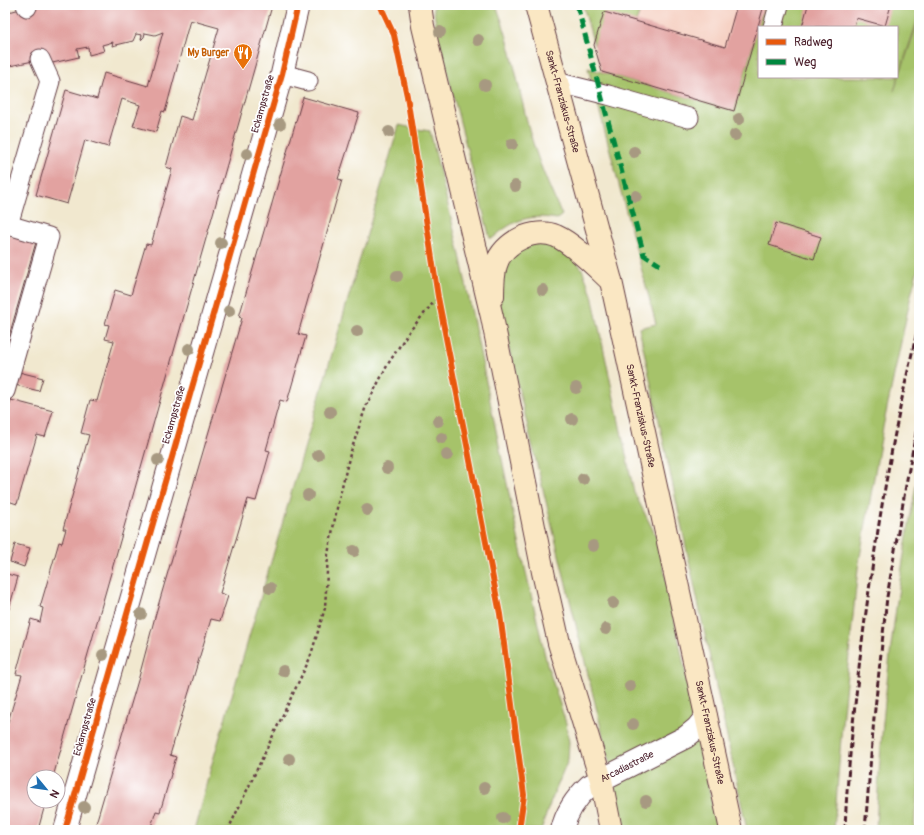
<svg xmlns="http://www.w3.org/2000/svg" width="924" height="835" font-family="Pangolin,sans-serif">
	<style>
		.built { fill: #f6d2c4 }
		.green { fill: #a6c36a; stroke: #78714a; fill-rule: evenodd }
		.building { fill: #e2a2a0 }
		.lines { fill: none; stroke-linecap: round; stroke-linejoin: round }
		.lane-casing { stroke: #633d44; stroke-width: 21 }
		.street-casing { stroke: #633d44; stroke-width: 24 }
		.secondary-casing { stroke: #633d44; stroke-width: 24 }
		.path { stroke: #633d44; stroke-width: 2.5; stroke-dasharray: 3 3; stroke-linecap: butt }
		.lane { stroke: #fff; stroke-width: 19 }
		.street { stroke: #fff; stroke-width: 22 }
		.secondary { stroke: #fae7c3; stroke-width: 22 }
		.rail { stroke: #4a1f2b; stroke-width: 3; stroke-dasharray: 6 3; stroke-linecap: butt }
		.quiet { stroke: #00873e; stroke-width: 5; stroke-dasharray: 10 5; stroke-linecap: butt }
		.cycleway-casing { stroke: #fff; stroke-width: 8 }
		.cycleway { stroke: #e8590c; stroke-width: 6 }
		.tree { fill: #a79981 }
		.labels { text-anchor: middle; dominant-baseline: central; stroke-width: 3.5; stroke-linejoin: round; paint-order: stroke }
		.food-label { font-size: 10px; font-weight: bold; fill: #c56008; stroke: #fff; text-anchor: end }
		.street-label { font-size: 10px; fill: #4a1f2b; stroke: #fff }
	</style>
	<rect width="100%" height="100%" fill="#fff"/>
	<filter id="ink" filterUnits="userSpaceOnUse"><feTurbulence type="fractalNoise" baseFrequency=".025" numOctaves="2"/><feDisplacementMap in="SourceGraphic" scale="8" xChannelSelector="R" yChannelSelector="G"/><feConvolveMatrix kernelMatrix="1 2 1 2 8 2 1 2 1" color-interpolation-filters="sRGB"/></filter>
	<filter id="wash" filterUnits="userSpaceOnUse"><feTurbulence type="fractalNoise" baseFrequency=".012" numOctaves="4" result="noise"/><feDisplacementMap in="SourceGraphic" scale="16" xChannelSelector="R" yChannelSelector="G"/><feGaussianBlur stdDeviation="0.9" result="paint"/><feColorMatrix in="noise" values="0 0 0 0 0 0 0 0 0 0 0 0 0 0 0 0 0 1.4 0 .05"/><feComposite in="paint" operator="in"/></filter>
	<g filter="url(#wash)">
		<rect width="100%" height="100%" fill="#f1e8cf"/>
		<!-- built -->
		<polygon class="built" points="642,5 764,5 745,73 667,51 636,22"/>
		<!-- green -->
		<g class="green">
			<path d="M433 5H496C512 45 518 88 529 129 537 159 549 187 562 215L557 219C530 214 514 219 493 238H490L437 33Z"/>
			<polygon points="583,5 639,5 642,6 636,22 594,45"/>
			<path d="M764 5H919V15L894 91 919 19V265L911 295 883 427 858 568 843 712 834 830H747L639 328 656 324 588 68 734 111ZM759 27H897V77H759Z"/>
			<polygon points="399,125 417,129 430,131 460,255 519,542 547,664 566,723 569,742 568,760 548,809 541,830 194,830 211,767"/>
			<polygon points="539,242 555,244 573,257 582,269 592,295 634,492 658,540 694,714 687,730 611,769 497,300 498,277 521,246"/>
			<path d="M919 470V788L915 812 914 830H876C881 709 896 588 919 470Z"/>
			<polygon points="692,737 699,742 718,830 623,830 614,782"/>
		</g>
		<g id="blocks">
			<!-- building -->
			<g class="building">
				<polygon points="36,5 271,5 272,6 53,777 34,777 34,801 46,801 38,830 5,830 5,732 22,675 16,674 31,619 40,622 43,608 40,607 59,542 62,543 66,529 63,529 89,435 81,433 90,400 97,401 114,341 105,339 109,325 105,324 115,290 131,295 146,244 151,245 172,169 166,167 180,116 192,120 219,28 190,20 165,112 162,111 156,132 133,126 140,105 122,99 108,147 85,140 67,204 36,195 66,90 97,99 104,73 148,86 163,32 155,35 145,33 144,37 141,40 142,35 136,34 133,41 112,46 113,42 102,45 104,51 89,55 88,47 77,49 79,57 48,64 33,61 5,67 5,13"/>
				<polygon points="737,5 764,5 734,111 602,72 594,45 604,12 725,47"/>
				<polygon points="808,5 891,5 885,26 856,18 854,27 802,27"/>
				<polygon points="303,97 359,113 338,179 342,180 298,334 306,336 287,402 280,400 266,450 270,451 256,501 248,499 220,593 228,596 220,621 211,619 170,755 176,757 160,812 156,811 150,830 94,830 139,677 156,613 242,318 239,317"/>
				<polygon points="776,223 821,237 814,259 769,245"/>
				<polygon points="5,234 36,242 5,350"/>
				<polygon points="19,372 43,378 39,391 15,385"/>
				<polygon points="11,400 53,411 45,437 37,435 17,504 5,500 5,421"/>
				<polygon points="15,544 30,548 24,567 10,562"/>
				<polygon points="7,574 18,577 8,612 5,612 5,579"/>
			</g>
		</g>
	</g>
	<g filter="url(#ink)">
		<use href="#blocks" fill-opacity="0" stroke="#633d44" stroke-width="1"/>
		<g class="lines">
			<defs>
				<g id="lane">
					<polyline points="26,5 27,7"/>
					<polyline points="773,27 779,5"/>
					<polyline points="282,74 308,81"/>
					<polyline points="556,82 608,95 689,118"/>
					<polyline points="5,224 49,237 5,391"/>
					<polyline points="8,225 50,81 40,59"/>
				</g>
				<g id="street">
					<polyline points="65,830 282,74 298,5"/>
					<path id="s1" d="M562 830C566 813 576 798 589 786L686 737 697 728 706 717"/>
				</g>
				<g id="secondary">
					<polyline points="420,5 423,26 492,317 543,572 559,643 601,780 611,830"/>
					<path id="s2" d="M536 5 611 281 731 830"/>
					<path d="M493 296C493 286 493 275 496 265 503 242 534 227 556 236 574 244 596 267 611 281"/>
				</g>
			</defs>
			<!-- lane casing -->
			<use href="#lane" class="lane-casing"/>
			<!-- street casing -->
			<use href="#street" class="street-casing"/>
			<!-- secondary casing -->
			<use href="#secondary" class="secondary-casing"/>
			<!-- path -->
			<polyline class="path" points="228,830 310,658 325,608 328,554 338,503 350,454 366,406 388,364 408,333 438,297"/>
			<!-- lane -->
			<use href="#lane" class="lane"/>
			<!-- street -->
			<use href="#street" class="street"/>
			<!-- secondary -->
			<use href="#secondary" class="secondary"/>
			<!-- rail -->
			<g class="rail">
				<path d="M845 830C847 773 854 715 860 658 874 546 892 433 919 324"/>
				<polyline points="865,830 874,718 887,597 907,479 919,418"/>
			</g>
			<!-- quiet -->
			<polyline class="quiet" points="577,5 644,255 660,265"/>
			<defs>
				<g id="cycleway">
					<polyline points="380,5 394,35 407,96 438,297 500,614 524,795 519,830"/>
					<polyline points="65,830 282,74 298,5"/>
				</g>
			</defs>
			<!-- cycleway casing -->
			<use href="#cycleway" class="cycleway-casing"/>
			<!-- cycleway -->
			<use href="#cycleway" class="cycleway"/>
		</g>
		<!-- trees -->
		<g class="tree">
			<circle cx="440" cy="32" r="6"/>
			<circle cx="478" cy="40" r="6"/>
			<circle cx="485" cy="85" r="6"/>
			<circle cx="739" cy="119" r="6"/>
			<circle cx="280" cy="124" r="6"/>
			<circle cx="389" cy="132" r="6"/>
			<circle cx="735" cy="135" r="6"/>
			<circle cx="512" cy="144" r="6"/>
			<circle cx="634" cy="152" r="6"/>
			<circle cx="247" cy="154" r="6"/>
			<circle cx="515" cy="186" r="6"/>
			<circle cx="636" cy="196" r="6"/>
			<circle cx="221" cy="243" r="6"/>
			<circle cx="397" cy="276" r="6"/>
			<circle cx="543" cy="290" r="6"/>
			<circle cx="229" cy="311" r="6"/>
			<circle cx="357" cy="331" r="6"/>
			<circle cx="189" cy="349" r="6"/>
			<circle cx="576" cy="388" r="6"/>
			<circle cx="330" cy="412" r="6"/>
			<circle cx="572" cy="419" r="6"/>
			<circle cx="438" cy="421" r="6"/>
			<circle cx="442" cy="438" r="6"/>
			<circle cx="318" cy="455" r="6"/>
			<circle cx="447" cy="455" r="6"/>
			<circle cx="158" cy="460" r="6"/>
			<circle cx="387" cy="468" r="6"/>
			<circle cx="583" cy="479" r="6"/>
			<circle cx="308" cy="495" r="6"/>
			<circle cx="367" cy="510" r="6"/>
			<circle cx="593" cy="546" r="6"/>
			<circle cx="354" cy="551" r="6"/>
			<circle cx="270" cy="588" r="6"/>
			<circle cx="613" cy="603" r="6"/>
			<circle cx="141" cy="614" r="6"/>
			<circle cx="606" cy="629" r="6"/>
			<circle cx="103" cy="655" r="6"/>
			<circle cx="283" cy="671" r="6"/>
			<circle cx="630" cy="686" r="6"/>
			<circle cx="633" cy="724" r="6"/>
			<circle cx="289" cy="759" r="6"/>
			<circle cx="484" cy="788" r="6"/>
			<circle cx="646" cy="801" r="6"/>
			<circle cx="84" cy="807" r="6"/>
			<circle cx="503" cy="818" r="6"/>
		</g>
	</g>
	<!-- icons -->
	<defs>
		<symbol id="restaurant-pin" viewBox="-11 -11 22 30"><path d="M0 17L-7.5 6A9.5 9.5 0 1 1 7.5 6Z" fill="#e8710a" stroke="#fff"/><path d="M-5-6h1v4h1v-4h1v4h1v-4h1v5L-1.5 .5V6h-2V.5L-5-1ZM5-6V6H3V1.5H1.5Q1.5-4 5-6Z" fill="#fff"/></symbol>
	</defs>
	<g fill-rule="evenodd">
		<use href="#restaurant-pin" x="232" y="42" width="22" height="30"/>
	</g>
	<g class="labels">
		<!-- food labels -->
		<g class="food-label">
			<text x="229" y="53">My Burger</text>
		</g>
		<!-- street labels -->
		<g class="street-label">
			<text stroke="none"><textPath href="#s2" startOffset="100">Sankt-Franziskus-Straße</textPath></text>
			<text transform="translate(263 104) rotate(-74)">Eckampstraße</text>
			<text transform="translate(174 415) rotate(-74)">Eckampstraße</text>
			<text stroke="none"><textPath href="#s2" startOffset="424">Sankt-Franziskus-Straße</textPath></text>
			<text transform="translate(85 727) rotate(-74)">Eckampstraße</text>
			<text stroke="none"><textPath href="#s2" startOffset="748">Sankt-Franziskus-Straße</textPath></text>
			<text stroke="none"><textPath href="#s1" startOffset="95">Arcadiastraße</textPath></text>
		</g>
	</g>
	<!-- margin -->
	<rect width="924" height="835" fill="none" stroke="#fff" stroke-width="20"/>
	<!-- legend -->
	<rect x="758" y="26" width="140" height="52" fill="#ffffff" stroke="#b7a5aa"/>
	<rect x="766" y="39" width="20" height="6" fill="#e8590c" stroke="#b7a5aa"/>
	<text x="794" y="46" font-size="12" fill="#4a1f2b">Radweg</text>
	<rect x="766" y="59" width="20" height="6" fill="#00873e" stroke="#b7a5aa"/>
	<text x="794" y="66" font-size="12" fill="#4a1f2b">Weg</text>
	<!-- north arrow -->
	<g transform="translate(46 789) rotate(119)"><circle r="19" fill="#ffffff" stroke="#b7a5aa"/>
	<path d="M0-3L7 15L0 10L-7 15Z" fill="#1f6fb2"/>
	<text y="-6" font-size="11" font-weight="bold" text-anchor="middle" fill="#4a1f2b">N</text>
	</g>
</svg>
